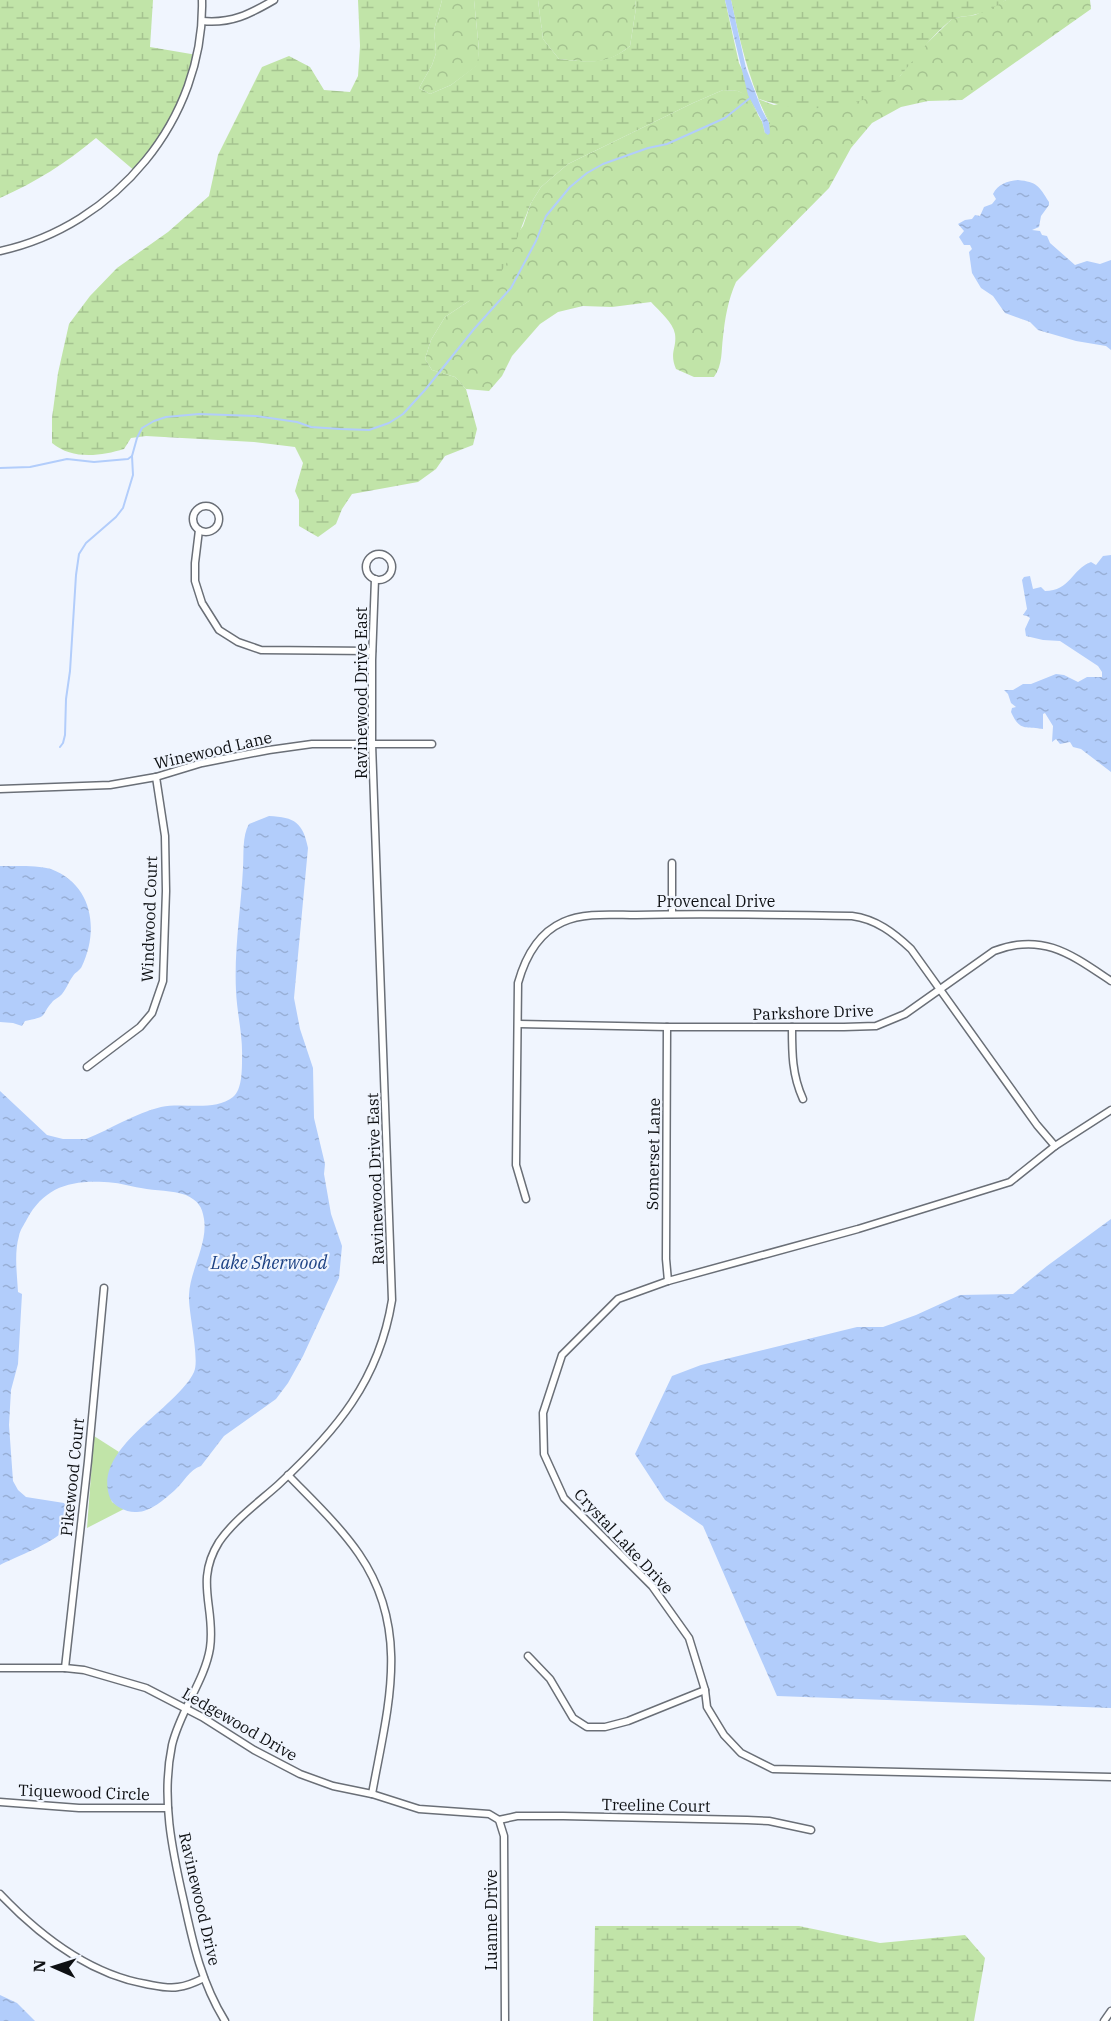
<svg xmlns="http://www.w3.org/2000/svg" width="1111" height="2021" font-family="'IBM Plex Serif',serif">
	<style>
		.green { fill: #c1e4a8 }
		.forest { fill: url(#forest-crowns) }
		.wetland { fill: url(#wetland-marsh) }
		.water { fill: url(#water-ripples) }
		.lines { fill: none; stroke-linecap: round; stroke-linejoin: round }
		.stream { stroke: #b2cdfb; stroke-width: 2 }
		.minor-casing { stroke: #6a6f77; stroke-width: 9 }
		.minor { stroke: #fff; stroke-width: 6 }
		.labels { text-anchor: middle; dominant-baseline: central; stroke-width: 4.5; stroke-linejoin: round; paint-order: stroke }
		.street-label { font-size: 16px; fill: #0e1013; stroke: #f0f5fe }
		.water-label { font-size: 18px; font-style: italic; fill: #1c4183; stroke: #f0f5fe }
	</style>
	<defs>
		<pattern id="forest-crowns" width="20" height="18" patternUnits="userSpaceOnUse" patternTransform="scale(1.5)"><rect width="20" height="18" fill="#c1e4a8"/><path d="M2 6a3 3 0 1 1 6 0M12 15a3 3 0 1 1 6 0" fill="none" stroke="#a5c390"/></pattern>
		<pattern id="wetland-marsh" width="20" height="14" patternUnits="userSpaceOnUse" patternTransform="scale(1.5)"><rect width="20" height="14" fill="#c1e4a8"/><path d="M1 5h8M5 5V1M11 12h8M15 12V8" fill="none" stroke="#a5c390"/></pattern>
		<pattern id="water-ripples" width="26" height="14" patternUnits="userSpaceOnUse" patternTransform="scale(1.5)"><rect width="26" height="14" fill="#b2cdfb"/><path d="M2 4q2-2 4 0t4 0M15 11q2-2 4 0t4 0" fill="none" stroke="#98afd6"/></pattern>
	</defs>
	<rect width="100%" height="100%" fill="#f0f5fe"/>
	<!-- green -->
	<path class="green" d="M94 1436 119 1452C108 1473 105 1479 112 1502L124 1509 87 1528Z"/>
	<!-- forest -->
	<g class="forest">
		<polygon points="442,0 474,0 479,50 478,65 451,85 430,94 419,88 432,65 436,53 434,30"/>
		<path d="M538 0H635L636 8 630 46C604 67 590 62 559 59L543 39Z"/>
		<path d="M1006 0H1090L1091 9 962 100 928 101 901 107 872 123 851 148 829 188 736 282C728 300 725 318 723 337 721 352 723 364 714 377H694L676 369C669 352 677 349 675 334 673 322 659 311 651 302L612 307 583 306 558 312 540 324 512 356 502 376 489 391 466 389 455 377 432 370 425 359 431 340 445 317 469 301 523 226 531 203 541 187 568 164 693 103 723 90 738 91 747 95 762 122 765 133 770 123 758 99 774 105 900 76 920 50 953 18 975 15Z"/>
	</g>
	<!-- wetland -->
	<g class="wetland">
		<path d="M0 0H153L150 47 197 55 173 121 136 172 96 138C66 163 36 182 0 198Z"/>
		<path d="M358 0H442L434 30 436 53 432 65 419 88 430 94 451 85 477 65 479 50 474 0H538L543 39 559 59C589 62 605 66 630 46L636 8 635 0H725L739 63C746 76 749 92 754 105 758 115 762 124 765 133L769 123C750 83 740 43 731 0H1006C998 6 983 13 973 15 965 17 957 16 951 20 931 36 917 56 901 75 868 112 804 115 759 99L770 123V133L768 136 765 133 762 122 747 96 738 91 723 90 693 103 568 164 541 187 531 203 509 259 498 277 469 301 445 317 431 340 425 359 432 370 455 377 466 389 477 429 473 445 445 456 436 469 418 482 352 494 342 509 336 524 318 537 299 526V500L295 491 303 463 295 447 254 442 146 436 131 438 124 449C101 456 72 460 52 443V418L58 373 69 324 90 296 117 268 168 232 209 196 218 155 262 67 289 56 310 67 324 90 350 92 358 76 360 46Z"/>
		<polygon points="595,1926 799,1926 880,1943 965,1935 985,1958 974,2021 593,2021"/>
	</g>
	<!-- water -->
	<g class="water">
		<polygon points="725,0 731,0 746,68 762,110 769,123 770,133 768,135 765,133 762,121 748,95"/>
		<path d="M1018 180C1037 182 1039 186 1049 202V205L1041 216 1039 227 1032 230 1040 231 1042 235 1047 236 1050 243 1075 265 1087 261 1100 264 1111 260V350L1106 346 1076 341 1038 330 1030 322 1005 313 993 296 981 288 972 273 969 252 972 249 970 245H964L959 237 964 231 958 224 965 220 972 219 975 215 980 216 984 207 992 204 996 199 993 194C998 184 1007 181 1018 180Z"/>
		<path d="M1111 555V772L1081 749 1073 747 1070 742 1060 744 1056 739 1052 742 1053 726 1045 713 1043 714V729C1025 726 1020 732 1011 712L1012 708 1016 707 1011 703 1008 694 1004 690H1013L1023 684H1031L1056 674 1064 675 1078 682 1087 677H1102V672L1098 666 1060 641 1043 640 1026 636 1025 629 1030 618 1027 616 1023 615 1027 609 1022 580 1024 577 1030 576 1033 589 1041 587 1045 591C1070 591 1072 569 1091 562L1096 565 1103 556Z"/>
		<path d="M269 816C295 817 303 823 308 848L294 998 300 1029 313 1068 314 1118 325 1164 324 1174 331 1214 342 1246 339 1278 303 1356 288 1383 276 1399 224 1436 201 1466C189 1470 184 1482 175 1490 165 1499 150 1512 137 1512 127 1513 113 1506 110 1498 91 1448 176 1410 194 1372 200 1360 188 1311 189 1295 190 1270 208 1244 204 1219 202 1206 198 1201 186 1195 172 1190 156 1191 141 1188 129 1186 116 1182 104 1182 69 1180 44 1188 27 1219 24 1225 20 1230 19 1236 14 1253 17 1274 18 1292L22 1294 18 1364 11 1390 9 1425 13 1481 18 1490 26 1497 64 1503C69 1510 70 1523 64 1530 52 1544 17 1556 0 1565V1091L47 1135 63 1139H86C111 1129 135 1113 161 1107 183 1102 214 1112 233 1097 242 1090 242 1070 242 1059 243 1035 237 1014 236 991 234 949 241 909 243 868 244 854 242 836 249 824Z"/>
		<path d="M0 866C14 866 38 865 51 869 93 885 99 930 82 966 80 971 75 972 73 976 68 982 66 991 60 996 58 998 55 999 53 1001 39 1017 50 1016 25 1021L22 1026 13 1023 0 1022Z"/>
		<polygon points="1111,1219 1111,1708 777,1696 703,1526 665,1500 635,1454 672,1376 701,1365 857,1327 883,1327 916,1315 960,1295 1013,1294 1047,1266"/>
		<polygon points="0,1995 17,2003 35,2021 0,2021"/>
	</g>
	<g class="lines">
		<!-- stream -->
		<g class="stream">
			<polyline points="0,468 30,467 67,459 94,462 128,459 132,456"/>
			<polyline points="60,747 63,743 65,735 66,699 70,671 76,575 79,554 86,543 116,517 123,508 133,475 132,456 137,438 142,428 154,421 166,417 199,414 256,416 297,422 311,427 340,429 369,430 389,423 403,414 425,390 474,329 511,288 536,241 546,216 570,187 587,173 603,164 648,148 667,144 725,118 750,98"/>
		</g>
		<defs>
			<g id="minor">
				<path d="M202 21C231 24 250 14 274 0"/>
				<path d="M0 251C115 226 205 119 202 0"/>
				<circle cx="206" cy="519" r="13"/>
				<polyline points="199,530 195,563 195,581 202,603 219,630 238,642 261,650 372,651"/>
				<circle cx="379" cy="567" r="13"/>
				<polyline points="0,789 110,785 156,777 202,763 269,750 312,744 432,744"/>
				<polyline points="672,914 672,863"/>
				<path d="M519 1024 667 1027H844L876 1026 905 1014 994 951C1043 932 1072 955 1111 981"/>
				<polyline points="667,1027 666,1259 668,1281"/>
				<path d="M792 1027C792 1053 792 1075 803 1099"/>
				<polyline points="87,1067 140,1027 152,1013 163,981 166,891 165,836 156,777"/>
				<polyline points="1111,1110 1055,1146 1010,1182 858,1229 668,1281 618,1299 562,1355 543,1413 544,1454 564,1498 652,1586 689,1638 705,1690 707,1707 724,1735 741,1753 773,1769 1111,1777"/>
				<path d="M526 1199 516 1165 518 983C525 958 538 933 563 922 584 912 613 915 636 915 708 913 780 915 852 916 876 919 894 933 911 949L1037 1125 1055 1146"/>
				<path d="M288 1475C312 1500 339 1525 359 1554 412 1631 387 1710 372 1794"/>
				<polyline points="528,1656 550,1679 573,1718 587,1727 605,1727 628,1721 705,1690"/>
				<polyline points="0,1668 65,1668 84,1670 146,1688 202,1717 254,1750 300,1774 333,1786 372,1794 419,1809 489,1814 499,1820 504,1836 505,2021"/>
				<polyline points="65,1668 88,1461 104,1288"/>
				<polyline points="0,1802 79,1808 168,1808"/>
				<polyline points="499,1820 517,1816 563,1816 747,1820 769,1821 811,1830"/>
				<path d="M0 1894C39 1935 89 1974 146 1984 157 1986 168 1989 178 1987 188 1986 196 1982 204 1978"/>
				<path d="M225 2021C202 1984 193 1944 184 1902 172 1850 161 1798 172 1745 180 1711 205 1680 210 1648 216 1608 194 1582 219 1542 234 1520 259 1502 278 1485 336 1431 379 1381 392 1300L372 744V660L375 579"/>
				<polyline points="1104,2021 1111,2011"/>
			</g>
		</defs>
		<!-- minor casing -->
		<use href="#minor" class="minor-casing"/>
		<!-- minor -->
		<use href="#minor" class="minor"/>
	</g>
	<g class="labels">
		<!-- street labels -->
		<g class="street-label">
			<text transform="translate(361 693) rotate(-90)">Ravinewood Drive East</text>
			<text transform="translate(213 750) rotate(-13)">Winewood Lane</text>
			<text x="716" y="901">Provencal Drive</text>
			<text transform="translate(149 919) rotate(-88)">Windwood Court</text>
			<text transform="translate(813 1012) rotate(-2)">Parkshore Drive</text>
			<text transform="translate(653 1154) rotate(-89)">Somerset Lane</text>
			<text transform="translate(375 1179) rotate(-92)">Ravinewood Drive East</text>
			<text transform="translate(72 1477) rotate(-84)">Pikewood Court</text>
			<text transform="translate(624 1541) rotate(47)">Crystal Lake Drive</text>
			<text transform="translate(240 1724) rotate(30)">Ledgewood Drive</text>
			<text transform="translate(84 1792) rotate(2)">Tiquewood Circle</text>
			<text transform="translate(656 1805) rotate(1)">Treeline Court</text>
			<text transform="translate(200 1899) rotate(77)">Ravinewood Drive</text>
			<text transform="translate(491 1920) rotate(-90)">Luanne Drive</text>
		</g>
		<!-- water labels -->
		<g class="water-label">
			<text x="269" y="1262">Lake Sherwood</text>
		</g>
	</g>
	<!-- north arrow -->
	<g transform="translate(54 1967) rotate(273)" stroke="#f0f5fe" stroke-width="4.5" paint-order="stroke">
	<path d="M0-4.5L10 22L0 15L-10 22Z" fill="#0e1013"/>
	<text y="-9" font-size="16" font-weight="bold" text-anchor="middle" fill="#0e1013">N</text>
	</g>
</svg>
